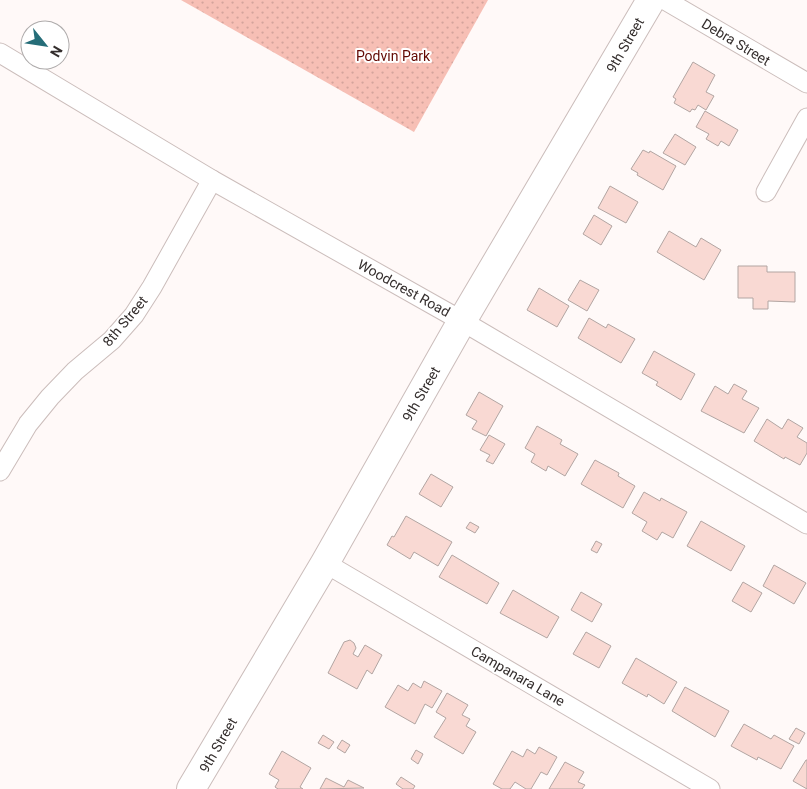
<svg xmlns="http://www.w3.org/2000/svg" width="807" height="789" font-family="Roboto,sans-serif">
	<style>
		.grass { fill: url(#grass-dots) }
		.building { fill: #f9d9d3; stroke: #b2a5a2 }
		.lines { fill: none; stroke-linecap: round; stroke-linejoin: round }
		.street-casing { stroke: #cbbdbb; stroke-width: 21 }
		.secondary-casing { stroke: #cbbdbb; stroke-width: 30 }
		.street { stroke: #fff; stroke-width: 19 }
		.secondary { stroke: #fff; stroke-width: 28 }
		.labels { text-anchor: middle; dominant-baseline: central; stroke-width: 4; stroke-linejoin: round; paint-order: stroke }
		.street-label { font-size: 14px; fill: #342e2d; stroke: #fff }
		.park-label { font-size: 14px; fill: #620802; stroke: #fff }
	</style>
	<defs>
		<pattern id="grass-dots" width="8" height="8" patternUnits="userSpaceOnUse" patternTransform="scale(1.25)"><rect width="8" height="8" fill="#f7bfb5"/><path d="M2 2h.1M6 6h.1" fill="none" stroke="#d4a49c" stroke-width="1.8" stroke-linecap="round"/></pattern>
	</defs>
	<rect width="100%" height="100%" fill="#fff9f8"/>
	<!-- grass -->
	<polygon class="grass" points="181,0 488,0 414,132"/>
	<!-- building -->
	<g class="building">
		<polygon points="693,62 715,75 706,92 714,96 706,110 698,105 695,110 692,109 690,112 674,103 676,99 673,97"/>
		<polygon points="705,111 738,130 729,146 721,141 718,146 706,139 709,134 696,127"/>
		<polygon points="675,134 696,147 685,165 663,153"/>
		<polygon points="643,150 649,153 650,151 676,166 663,190 637,175 638,173 631,169"/>
		<polygon points="610,186 638,202 626,223 598,208"/>
		<polygon points="594,215 612,226 601,245 583,234"/>
		<polygon points="669,231 696,247 701,238 721,250 704,280 657,252"/>
		<polygon points="738,266 767,266 767,272 795,272 795,302 768,301 768,309 753,309 753,298 738,298"/>
		<polygon points="580,280 599,290 587,311 568,300"/>
		<polygon points="539,288 569,306 557,327 527,310"/>
		<polygon points="589,318 606,328 608,324 635,339 621,363 578,338"/>
		<polygon points="654,351 695,374 681,400 656,385 658,382 642,373"/>
		<polygon points="734,384 747,391 742,399 759,408 744,433 701,411 715,386 728,394"/>
		<polygon points="479,392 503,406 486,436 472,429 477,421 466,415"/>
		<polygon points="767,419 782,429 788,419 803,428 797,437 807,443 807,453 800,465 785,457 784,459 754,441"/>
		<polygon points="537,426 562,440 560,444 578,454 565,476 548,466 546,471 531,462 535,454 525,448"/>
		<polygon points="489,435 505,444 493,464 486,461 490,455 480,450"/>
		<polygon points="595,460 619,473 618,476 635,486 623,508 581,484"/>
		<polygon points="431,474 453,487 441,507 419,494"/>
		<polygon points="644,492 660,501 661,498 687,512 673,538 662,532 657,540 642,531 647,522 632,513"/>
		<polygon points="406,516 452,542 438,566 414,552 410,559 387,545 392,536 394,537"/>
		<polygon points="701,521 745,546 731,571 687,546"/>
		<polygon points="470,522 479,527 475,533 466,528"/>
		<polygon points="596,541 602,544 597,553 591,550"/>
		<polygon points="452,555 499,583 487,604 439,577"/>
		<polygon points="774,565 806,583 794,604 763,586"/>
		<polygon points="743,582 762,593 751,612 732,601"/>
		<polygon points="513,590 559,617 547,638 500,613"/>
		<polygon points="581,592 602,604 592,622 571,610"/>
		<polygon points="586,632 611,646 599,668 573,654"/>
		<polygon points="350,640 354,643 356,648 353,654 358,657 365,645 382,655 372,674 367,670 357,689 328,673 344,642"/>
		<polygon points="636,658 677,682 664,704 648,694 647,697 622,683"/>
		<polygon points="424,681 442,691 432,708 425,704 415,724 385,707 398,685 408,691 413,683 421,688"/>
		<polygon points="685,687 729,711 715,737 672,711"/>
		<polygon points="447,693 468,705 462,715 470,719 466,726 476,732 463,754 434,737 446,718 436,712"/>
		<polygon points="744,724 771,739 774,735 794,746 781,769 758,757 757,760 731,746"/>
		<polygon points="796,728 805,733 799,744 789,739"/>
		<polygon points="323,735 334,742 329,749 318,743"/>
		<polygon points="342,740 350,745 345,753 337,748"/>
		<polygon points="539,747 557,757 547,775 541,772 531,789 526,789 515,782 510,789 502,789 493,784 512,751 523,757 527,749 535,754"/>
		<polygon points="416,750 423,754 418,764 411,759"/>
		<polygon points="282,751 311,768 300,787 303,789 278,789 275,787 279,780 269,774"/>
		<polygon points="806,760 807,760 807,789 793,781"/>
		<polygon points="565,762 584,772 578,782 585,785 582,789 549,789"/>
		<polygon points="401,777 415,786 413,789 403,789 396,784"/>
		<polygon points="326,778 344,787 348,780 364,788 320,789"/>
	</g>
	<g class="lines">
		<defs>
			<g id="street">
				<polyline points="665,0 807,83"/>
				<polyline points="0,53 212,180 462,321 807,524"/>
				<polyline points="766,192 807,118"/>
				<polyline points="0,471 28,424 50,397 75,371 112,340 134,315 152,287 212,180"/>
				<polyline points="325,563 710,789"/>
			</g>
			<polyline id="secondary" points="191,789 325,563 462,321 651,0"/>
		</defs>
		<!-- street casing -->
		<use href="#street" class="street-casing"/>
		<!-- secondary casing -->
		<use href="#secondary" class="secondary-casing"/>
		<!-- street -->
		<use href="#street" class="street"/>
		<!-- secondary -->
		<use href="#secondary" class="secondary"/>
	</g>
	<g class="labels">
		<!-- street labels -->
		<g class="street-label">
			<text transform="translate(736 42) rotate(31)">Debra Street</text>
			<text transform="translate(625 45) rotate(-60)">9th Street</text>
			<text transform="translate(404 288) rotate(29)">Woodcrest Road</text>
			<text transform="translate(125 321) rotate(-50)">8th Street</text>
			<text transform="translate(421 394) rotate(-60)">9th Street</text>
			<text transform="translate(518 676) rotate(30)">Campanara Lane</text>
			<text transform="translate(218 745) rotate(-60)">9th Street</text>
		</g>
		<!-- park labels -->
		<g class="park-label">
			<text x="393" y="56">Podvin Park</text>
		</g>
	</g>
	<!-- north arrow -->
	<g transform="translate(45 45) rotate(120)"><circle r="24" fill="#ffffff" stroke="#aeabab"/>
	<path d="M0-4L9 19L0 12L-9 19Z" fill="#256d78"/>
	<text y="-8" font-size="14" font-weight="bold" text-anchor="middle" fill="#342e2d">N</text>
	</g>
</svg>
